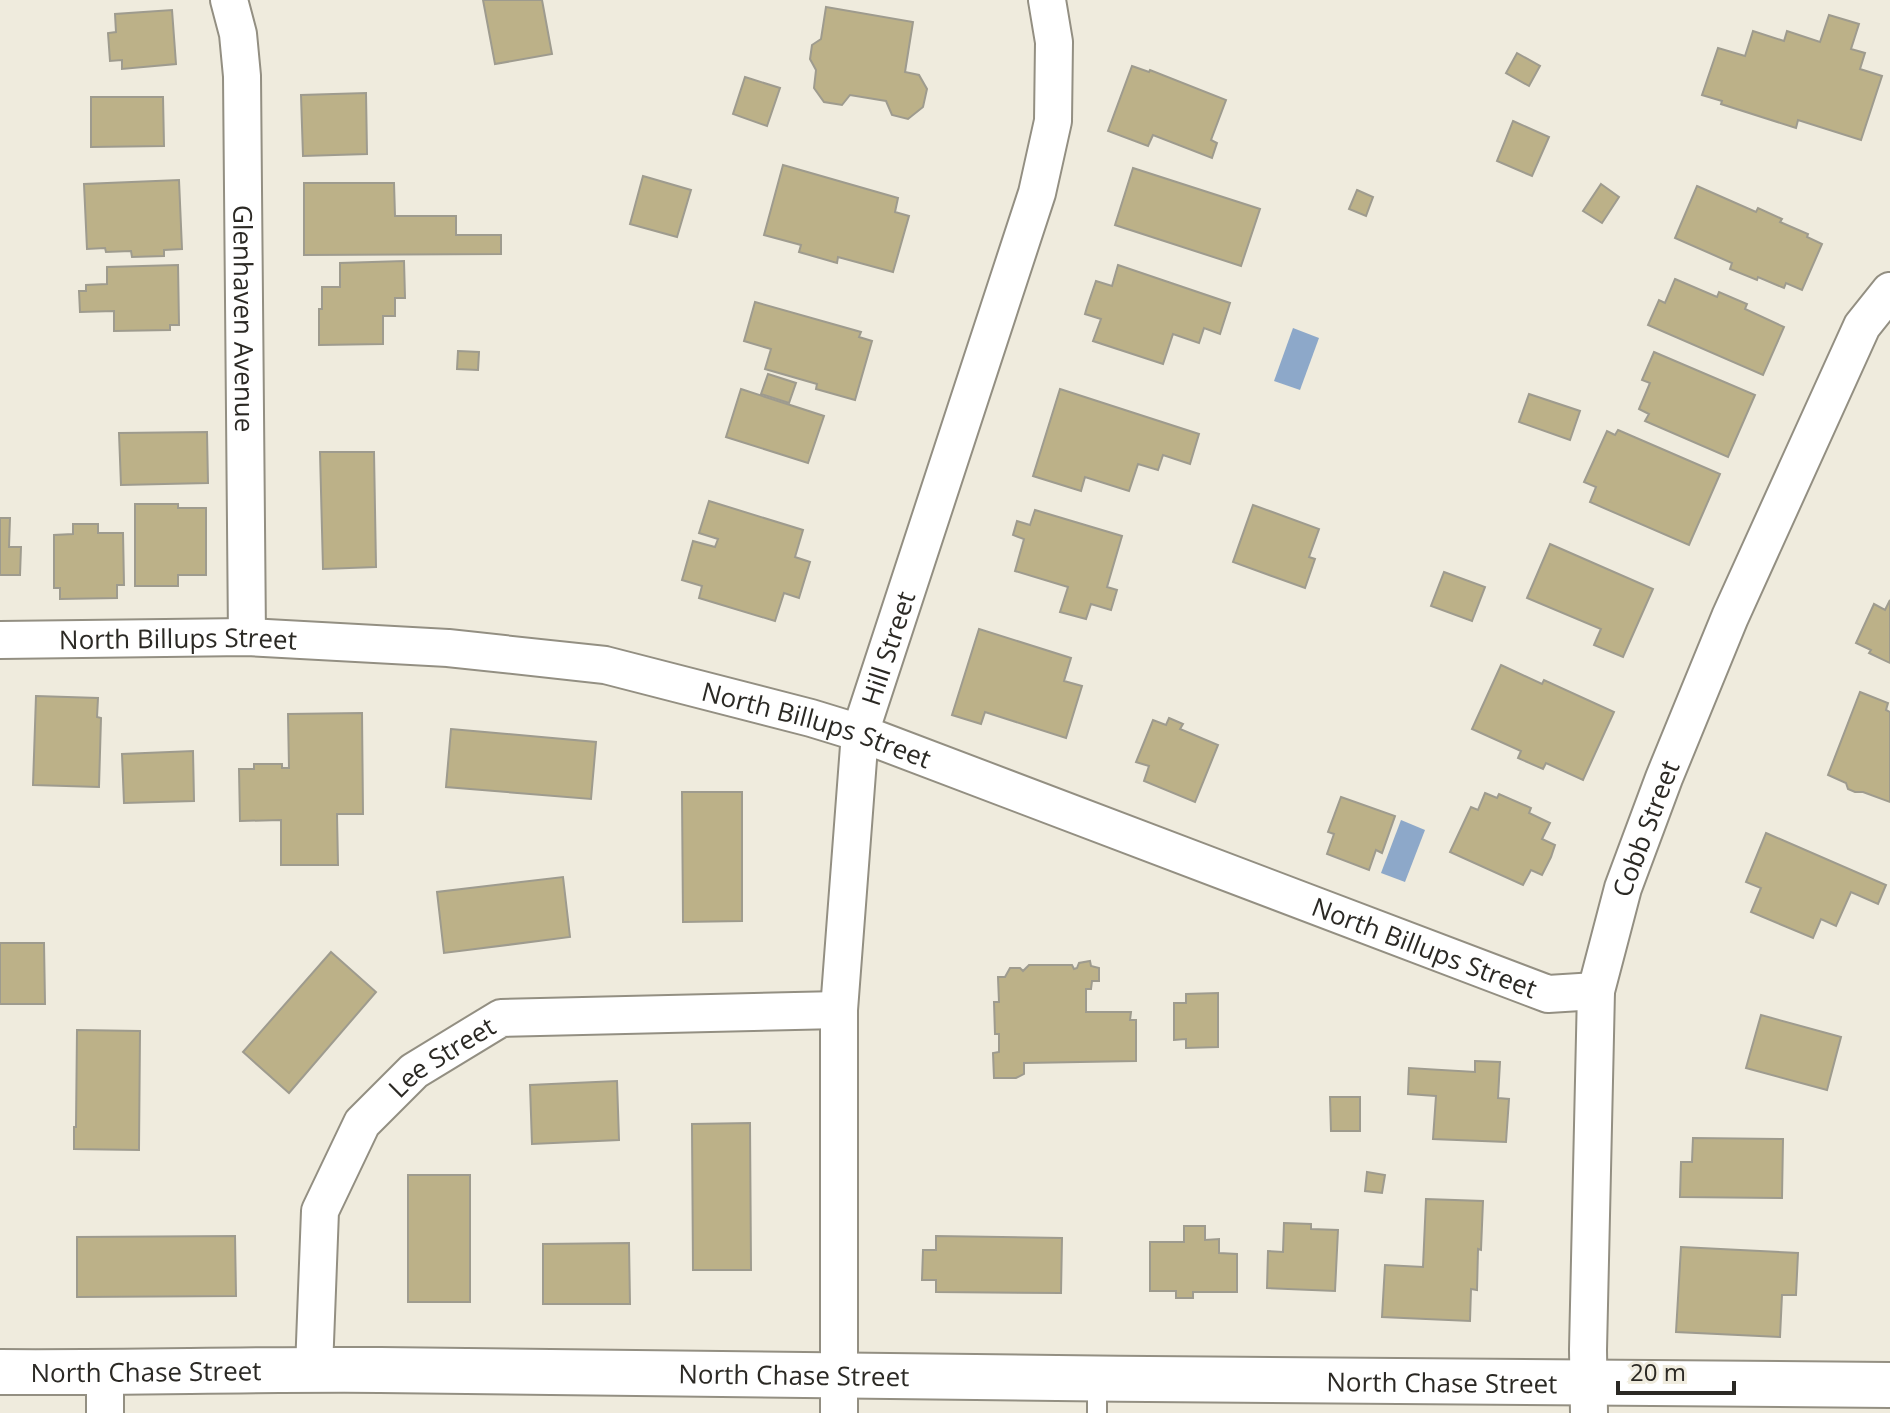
<svg xmlns="http://www.w3.org/2000/svg" width="1890" height="1413" font-family="'Open Sans',sans-serif">
	<style>
		.water { fill: #8da8c9 }
		.building { fill: #bcb188; stroke: #9e9b8e; stroke-width: 2 }
		.lines { fill: none; stroke-linecap: round; stroke-linejoin: round }
		.lane-casing { stroke: #938f82; stroke-width: 22 }
		.street-casing { stroke: #938f82; stroke-width: 40 }
		.secondary-casing { stroke: #938f82; stroke-width: 48 }
		.lane { stroke: #fff; stroke-width: 18 }
		.street { stroke: #fff; stroke-width: 36 }
		.secondary { stroke: #fff; stroke-width: 44 }
		.labels { text-anchor: middle; dominant-baseline: central; stroke-width: 8; stroke-linejoin: round; paint-order: stroke }
		.street-label { font-size: 26px; fill: #2b2924; stroke: #efebdd }
	</style>
	<rect width="100%" height="100%" fill="#efebdd"/>
	<!-- water -->
	<g class="water">
		<polygon points="1293,328 1319,338 1300,390 1274,381"/>
		<polygon points="1401,820 1425,830 1405,882 1381,873"/>
	</g>
	<!-- building -->
	<g class="building">
		<polygon points="483,0 542,0 552,54 495,64"/>
		<polygon points="826,7 913,22 905,72 919,75 927,89 923,107 908,119 892,115 886,101 850,95 842,105 824,102 814,88 816,70 810,59 812,45 821,39"/>
		<polygon points="172,10 176,64 122,69 122,60 110,61 108,33 116,32 115,14"/>
		<polygon points="1829,15 1859,24 1851,49 1865,53 1860,69 1882,76 1861,140 1798,120 1796,128 1721,104 1722,101 1702,95 1718,48 1745,56 1753,31 1784,41 1787,31 1820,42"/>
		<polygon points="1517,53 1540,66 1529,86 1506,73"/>
		<polygon points="1132,66 1149,72 1150,70 1226,100 1211,140 1217,143 1212,158 1153,135 1148,146 1108,131"/>
		<polygon points="745,77 780,88 767,126 733,114"/>
		<polygon points="366,93 367,154 303,156 301,95"/>
		<polygon points="91,97 163,97 164,146 91,147"/>
		<polygon points="1513,121 1549,137 1532,176 1497,161"/>
		<polygon points="783,165 898,198 895,212 909,216 893,272 838,257 837,263 799,252 801,245 764,235"/>
		<polygon points="1133,168 1260,209 1241,266 1115,225"/>
		<polygon points="643,176 691,190 677,237 630,224"/>
		<polygon points="179,180 182,249 164,250 164,256 132,257 131,251 106,252 105,248 87,249 84,184"/>
		<polygon points="304,183 394,183 395,216 456,216 456,235 501,235 501,254 304,255"/>
		<polygon points="1601,184 1619,197 1602,223 1583,211"/>
		<polygon points="1697,186 1756,212 1758,208 1782,219 1780,222 1808,234 1807,237 1822,244 1802,290 1786,283 1784,288 1758,277 1757,280 1730,269 1732,263 1675,238"/>
		<polygon points="1357,190 1373,197 1366,216 1349,209"/>
		<polygon points="404,261 405,298 395,298 395,316 383,316 383,344 319,345 319,309 322,309 322,287 340,287 340,263"/>
		<polygon points="178,265 179,325 170,325 170,330 114,331 114,311 80,312 79,291 86,291 86,285 107,284 107,267"/>
		<polygon points="1118,265 1230,303 1220,334 1204,328 1199,343 1173,334 1163,364 1093,341 1101,319 1085,314 1087,307 1096,281 1112,286"/>
		<polygon points="1675,279 1717,297 1719,292 1747,304 1745,309 1784,327 1763,375 1648,325 1659,300 1665,303"/>
		<polygon points="755,302 861,332 859,337 872,341 855,400 816,389 817,384 765,369 771,349 744,341"/>
		<polygon points="458,351 479,352 478,370 457,369"/>
		<polygon points="1654,352 1755,395 1728,457 1645,421 1649,414 1639,409 1650,383 1642,380"/>
		<polygon points="768,374 796,383 789,403 761,394"/>
		<polygon points="741,389 824,416 808,463 726,437"/>
		<polygon points="1060,389 1199,434 1190,464 1163,455 1158,470 1138,464 1129,491 1085,477 1081,491 1033,476"/>
		<polygon points="1529,394 1580,411 1570,440 1519,422"/>
		<polygon points="1618,430 1720,474 1689,545 1590,502 1596,487 1584,482 1607,431 1615,435"/>
		<polygon points="207,432 208,483 121,485 119,433"/>
		<polygon points="320,452 374,452 376,567 323,569"/>
		<polygon points="709,501 803,530 795,557 810,562 799,598 784,593 775,621 699,598 702,586 682,580 693,541 715,547 718,539 699,533"/>
		<polygon points="135,504 178,504 178,508 206,508 206,575 178,575 178,586 135,586"/>
		<polygon points="1253,505 1319,529 1309,557 1315,559 1305,588 1233,562"/>
		<polygon points="1035,510 1122,536 1107,587 1117,590 1111,610 1091,604 1086,619 1060,612 1068,587 1015,571 1024,539 1013,535 1017,521 1030,525"/>
		<polygon points="0,518 10,518 9,547 21,547 20,575 0,575"/>
		<polygon points="73,524 98,524 98,533 123,533 124,585 117,585 117,598 60,599 60,588 54,588 54,535 73,534"/>
		<polygon points="1550,544 1653,589 1623,657 1594,645 1601,629 1527,598"/>
		<polygon points="1444,572 1485,587 1472,621 1431,606"/>
		<polygon points="1890,600 1890,663 1869,653 1871,650 1856,643 1874,604 1885,610"/>
		<polygon points="979,629 1071,658 1064,681 1082,686 1066,738 985,712 981,724 952,715"/>
		<polygon points="1501,665 1542,684 1544,680 1614,712 1583,780 1546,763 1543,769 1518,758 1521,751 1472,729"/>
		<polygon points="1860,692 1888,703 1886,710 1890,712 1890,802 1863,792 1855,792 1848,789 1846,783 1828,775"/>
		<polygon points="36,696 98,698 97,717 101,718 99,787 33,785"/>
		<polygon points="362,713 363,814 337,814 338,865 281,865 281,820 240,821 239,769 254,769 254,764 282,764 282,768 289,768 288,714"/>
		<polygon points="1169,718 1183,724 1180,729 1218,745 1195,802 1144,781 1149,766 1136,762 1153,720 1166,725"/>
		<polygon points="451,729 596,742 591,799 446,787"/>
		<polygon points="193,751 194,801 124,803 122,754"/>
		<polygon points="682,792 742,792 742,921 683,922"/>
		<polygon points="1485,793 1497,798 1499,794 1531,808 1529,813 1550,823 1542,839 1555,845 1551,857 1542,875 1531,870 1523,885 1450,852 1471,807 1478,810"/>
		<polygon points="1341,797 1395,816 1382,853 1376,850 1369,870 1327,854 1334,834 1328,832"/>
		<polygon points="1766,833 1886,885 1878,904 1851,892 1836,926 1821,919 1813,938 1751,912 1761,888 1746,882"/>
		<polygon points="563,877 570,937 444,953 437,892"/>
		<polygon points="0,943 44,943 45,1004 0,1004"/>
		<polygon points="331,952 376,992 289,1093 243,1052"/>
		<polygon points="1090,961 1091,966 1099,968 1099,981 1092,981 1091,989 1086,989 1086,1012 1131,1012 1130,1020 1136,1020 1136,1061 1024,1063 1024,1074 1016,1078 994,1078 993,1053 999,1052 999,1034 995,1034 994,1002 999,1002 998,977 1005,977 1010,968 1020,968 1023,971 1029,965 1072,965 1074,969 1077,968 1079,963"/>
		<polygon points="1218,993 1218,1047 1186,1048 1186,1039 1174,1040 1174,1003 1186,1003 1186,994"/>
		<polygon points="1761,1015 1841,1037 1827,1090 1746,1068"/>
		<polygon points="77,1030 140,1031 139,1150 74,1149 74,1127 76,1127"/>
		<polygon points="1475,1061 1500,1062 1498,1098 1509,1099 1506,1142 1433,1139 1436,1096 1408,1094 1409,1068 1475,1072"/>
		<polygon points="617,1081 619,1140 532,1144 530,1085"/>
		<polygon points="1330,1097 1360,1097 1360,1131 1331,1131"/>
		<polygon points="750,1123 751,1270 693,1270 692,1124"/>
		<polygon points="1693,1138 1783,1139 1782,1198 1680,1197 1681,1162 1692,1162"/>
		<polygon points="1367,1172 1385,1175 1382,1193 1365,1191"/>
		<rect x="408" y="1175" width="62" height="127"/>
		<polygon points="1426,1199 1483,1201 1481,1250 1478,1249 1477,1290 1471,1289 1470,1321 1382,1317 1385,1265 1423,1267"/>
		<polygon points="1284,1223 1311,1224 1311,1229 1338,1230 1335,1291 1267,1288 1268,1251 1283,1252"/>
		<polygon points="1184,1226 1205,1226 1205,1240 1219,1239 1219,1253 1237,1254 1237,1292 1193,1292 1193,1298 1176,1298 1176,1291 1150,1291 1150,1242 1184,1242"/>
		<polygon points="235,1236 236,1296 77,1297 77,1237"/>
		<polygon points="936,1236 1062,1238 1061,1293 936,1292 936,1280 922,1280 923,1250 936,1250"/>
		<polygon points="629,1243 630,1304 543,1304 543,1244"/>
		<polygon points="1681,1247 1798,1253 1796,1295 1782,1295 1780,1337 1676,1332"/>
	</g>
	<g class="lines">
		<defs>
			<polyline id="lane" points="1097,1378 1097,1413"/>
			<g id="street">
				<path id="s1" d="M229 0 238 34 242 76 247 637"/>
				<path id="s2" d="M0 640 247 637 448 648 605 665 811 718 860 733 1548 994 1596 991"/>
				<path id="s3" d="M314 1369 320 1211 362 1123 414 1071 501 1018 839 1010"/>
				<polyline points="105,1413 105,1373"/>
				<path id="s4" d="M839 1413V1010L860 733 1037 193 1053 121 1054 42 1047 0"/>
				<path id="s5" d="M1589 1413 1588 1350 1596 991 1623 888 1664 778 1730 617 1862 326 1890 291"/>
			</g>
			<g id="secondary">
				<path id="s6" d="M0 1372C127 1373 253 1369 380 1370 883 1375 1387 1384 1890 1385"/>
			</g>
		</defs>
		<!-- lane casing -->
		<use href="#lane" class="lane-casing"/>
		<!-- street casing -->
		<use href="#street" class="street-casing"/>
		<!-- secondary casing -->
		<use href="#secondary" class="secondary-casing"/>
		<!-- lane -->
		<use href="#lane" class="lane"/>
		<!-- street -->
		<use href="#street" class="street"/>
		<!-- secondary -->
		<use href="#secondary" class="secondary"/>
	</g>
	<g class="labels">
		<!-- street labels -->
		<g class="street-label">
			<text stroke="none"><textPath href="#s1" startOffset="320">Glenhaven Avenue</textPath></text>
			<text stroke="none"><textPath href="#s2" startOffset="178">North Billups Street</textPath></text>
			<text stroke="none"><textPath href="#s4" startOffset="770">Hill Street</textPath></text>
			<text stroke="none"><textPath href="#s2" startOffset="826">North Billups Street</textPath></text>
			<text stroke="none"><textPath href="#s5" startOffset="592">Cobb Street</textPath></text>
			<text stroke="none"><textPath href="#s2" startOffset="1474">North Billups Street</textPath></text>
			<text stroke="none"><textPath href="#s3" startOffset="360">Lee Street</textPath></text>
			<text stroke="none"><textPath href="#s6" startOffset="146">North Chase Street</textPath></text>
			<text stroke="none"><textPath href="#s6" startOffset="794">North Chase Street</textPath></text>
			<text stroke="none"><textPath href="#s6" startOffset="1442">North Chase Street</textPath></text>
		</g>
	</g>
	<!-- scale -->
	<path d="M1618 1381v12h116v-12" fill="none" stroke="#2b2924" stroke-width="4"/>
	<text x="1630" y="1381" font-size="24" fill="#2b2924" stroke="#efebdd" stroke-width="6" paint-order="stroke">20 m</text>
</svg>
